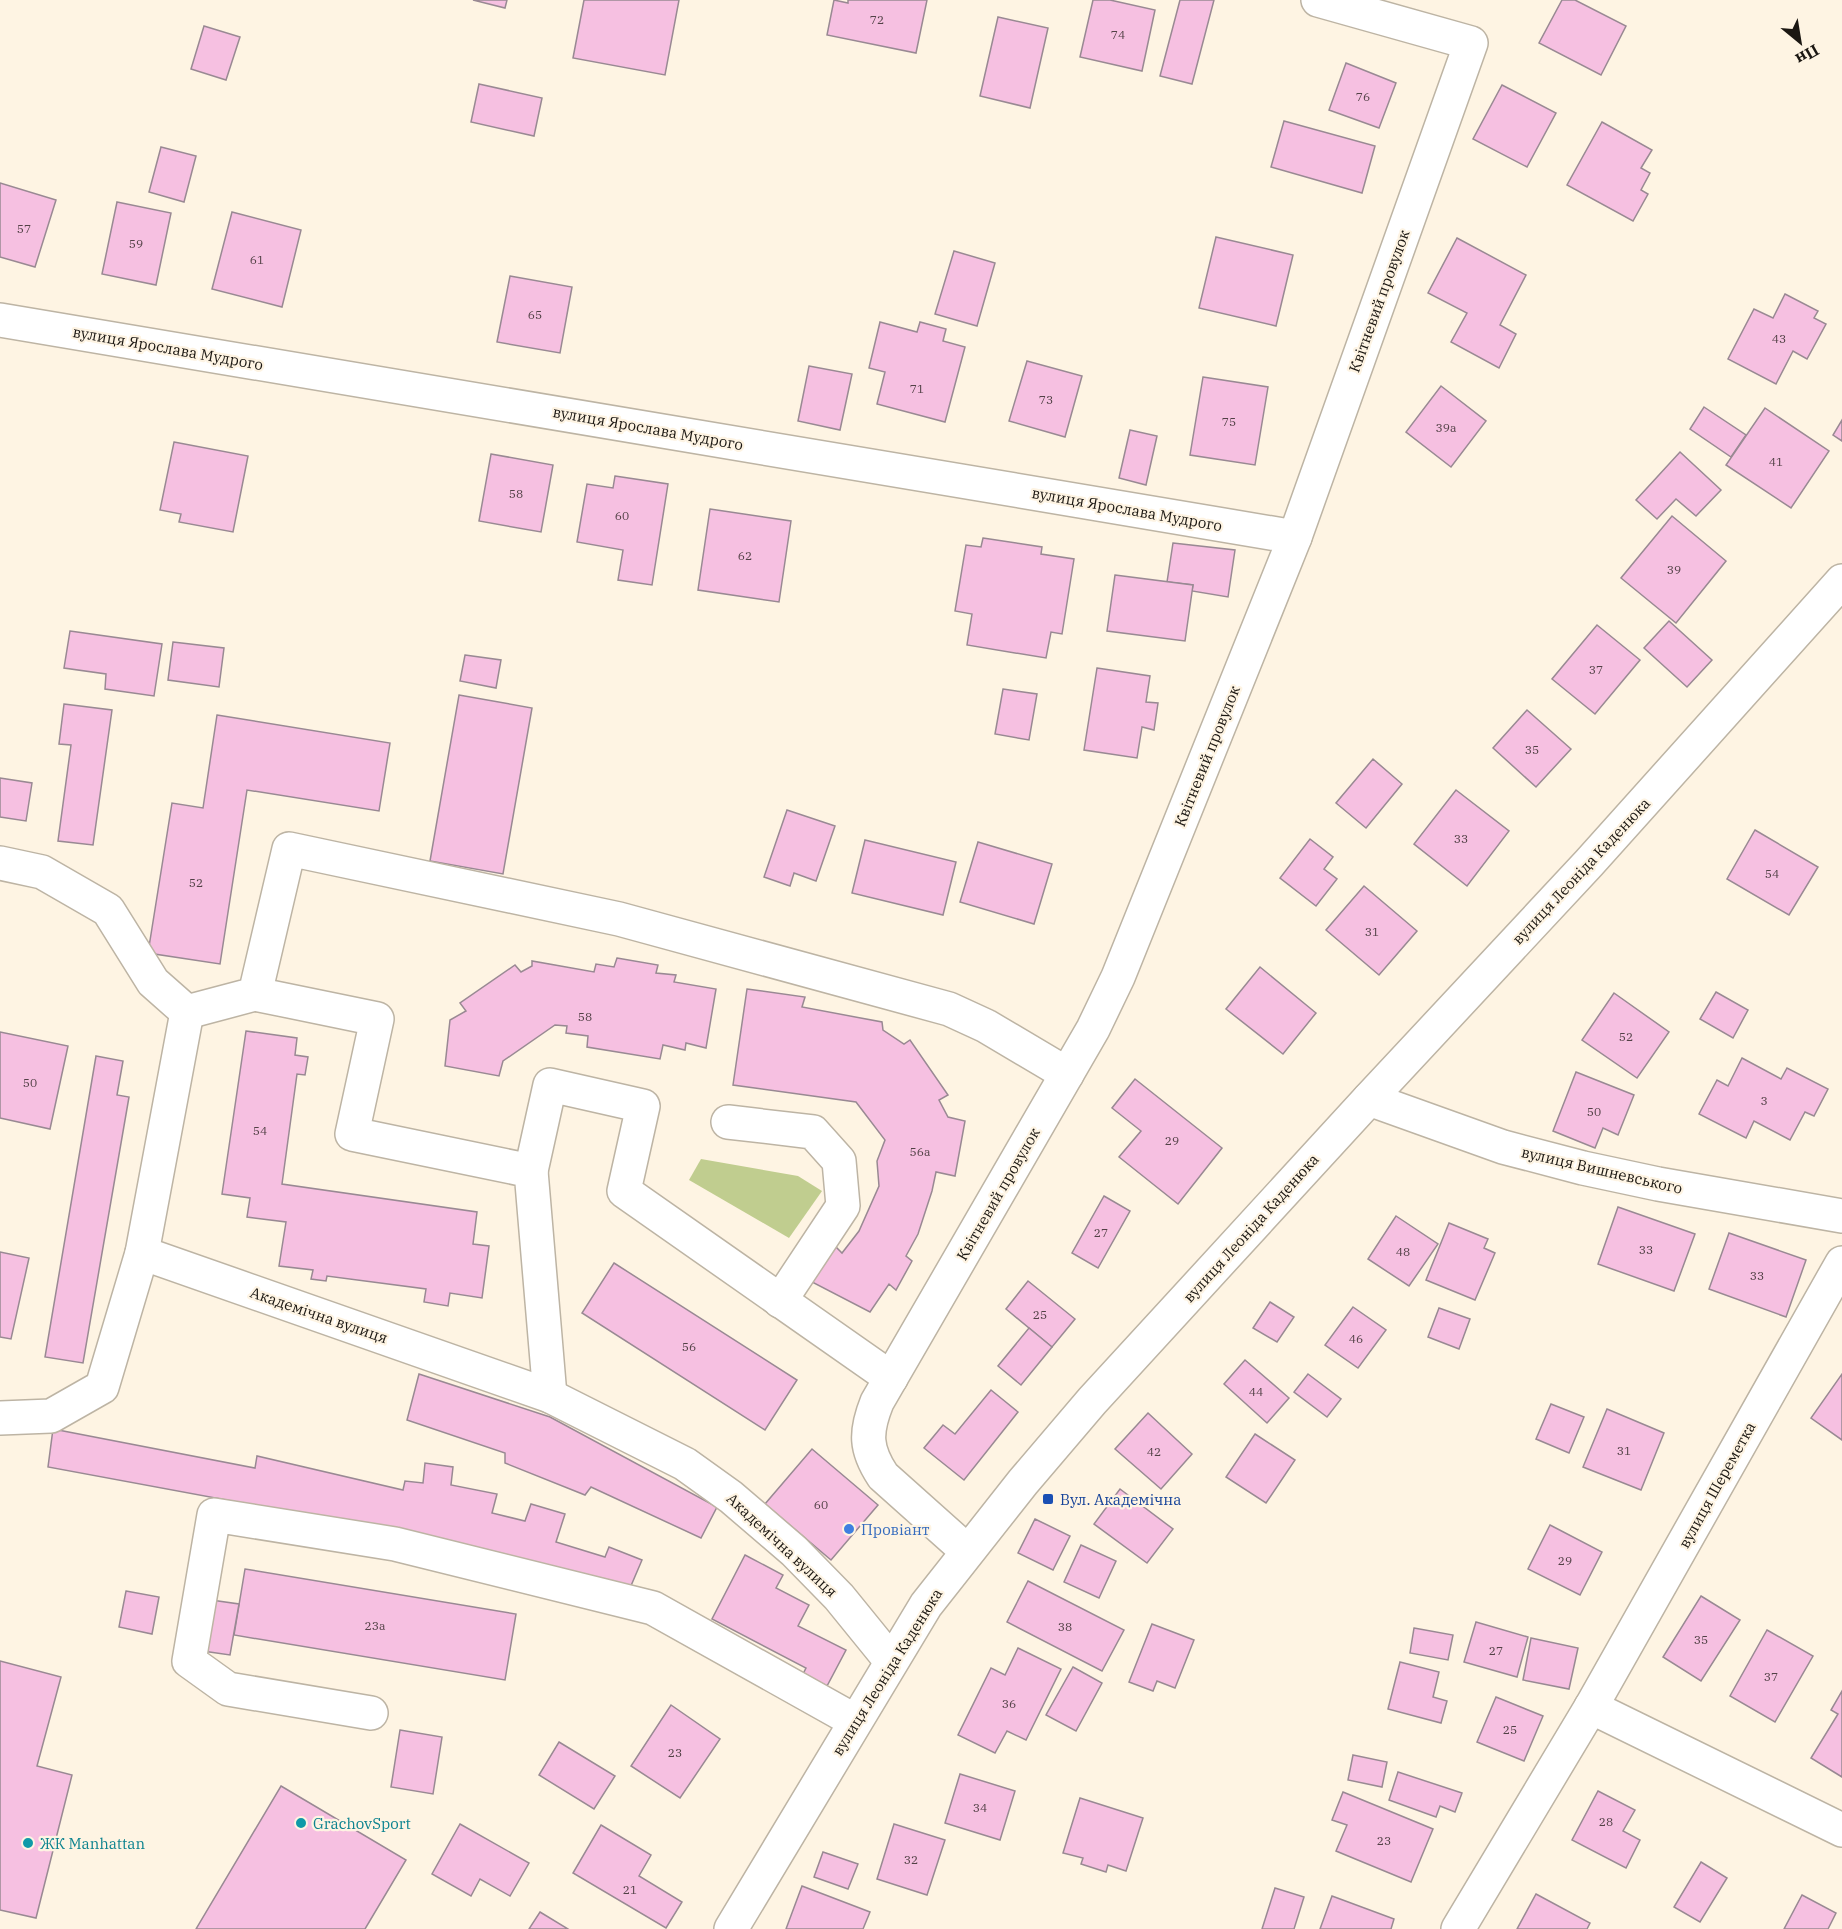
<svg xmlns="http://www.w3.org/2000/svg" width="1842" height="1929" font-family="'IBM Plex Serif',serif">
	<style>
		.green { fill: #c0cd8f }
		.building { fill: #f6c0e1; stroke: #998993; stroke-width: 1.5 }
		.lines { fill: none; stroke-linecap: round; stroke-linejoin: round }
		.minor-casing { stroke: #bdb4a4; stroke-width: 36 }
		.minor { stroke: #fff; stroke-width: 33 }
		.transit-dot { fill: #1a4fb4; stroke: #fef4e3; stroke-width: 2 }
		.shop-dot { fill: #3f7fe0; stroke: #fef4e3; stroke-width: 2 }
		.culture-dot { fill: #0f9aa8; stroke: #fef4e3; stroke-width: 2 }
		.labels { text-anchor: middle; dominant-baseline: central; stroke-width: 4.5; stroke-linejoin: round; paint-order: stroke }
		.number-label { font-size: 12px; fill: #524146 }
		.street-label { font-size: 15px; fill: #1b1712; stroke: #fef4e3 }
		.transit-label { font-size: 15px; fill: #164399; stroke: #fef4e3; text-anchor: start }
		.shop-label { font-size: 15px; fill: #366cbe; stroke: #fef4e3; text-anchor: start }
		.culture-label { font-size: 15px; fill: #0d838f; stroke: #fef4e3; text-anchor: start }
	</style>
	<rect width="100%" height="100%" fill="#fef4e3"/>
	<!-- green -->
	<polygon class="green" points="701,1159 798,1176 822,1191 789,1238 689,1180"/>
	<!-- building -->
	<g class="building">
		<polygon points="473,0 507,0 505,8"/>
		<polygon points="584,0 679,0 665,75 573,58"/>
		<polygon points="834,0 848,3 848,0 927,0 916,53 827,35"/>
		<polygon points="1093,0 1110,0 1155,10 1142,71 1080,57"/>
		<polygon points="1180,0 1214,0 1192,84 1160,76"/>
		<polygon points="1562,0 1575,0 1626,26 1601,75 1539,43"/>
		<polygon points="998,17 1048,28 1030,108 980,96"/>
		<polygon points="204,26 240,37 226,80 191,69"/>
		<polygon points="1346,63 1396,83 1379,128 1329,110"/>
		<polygon points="479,84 542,98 534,136 471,122"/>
		<polygon points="1502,85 1556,113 1527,167 1473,139"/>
		<polygon points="1284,121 1375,146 1362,193 1271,167"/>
		<polygon points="1602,122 1652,150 1641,168 1650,173 1641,190 1648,194 1633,221 1567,185"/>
		<polygon points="161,147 196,156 184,202 149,192"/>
		<polygon points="0,183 56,200 35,267 0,257"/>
		<polygon points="117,202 171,213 156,285 102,274"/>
		<polygon points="232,212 301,230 282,307 212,289"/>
		<polygon points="1216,237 1293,255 1276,326 1199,308"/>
		<polygon points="1457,238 1526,275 1500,325 1516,334 1499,368 1451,342 1467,313 1428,293"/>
		<polygon points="954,251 995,263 977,326 935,314"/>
		<polygon points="510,276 572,287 560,353 497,342"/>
		<polygon points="1785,294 1818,311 1814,318 1826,324 1807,359 1793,351 1776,384 1728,359 1754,309 1773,318"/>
		<polygon points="880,322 917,332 920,322 946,329 943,341 965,347 945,422 877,404 885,372 869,368"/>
		<polygon points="1027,361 1082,376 1065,437 1009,421"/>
		<polygon points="809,366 852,374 840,430 798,421"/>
		<polygon points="1203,377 1268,387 1255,465 1190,455"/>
		<polygon points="1441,386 1486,421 1451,467 1406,432"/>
		<polygon points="1704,407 1746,435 1731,457 1690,429"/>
		<polygon points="1765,408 1829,451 1791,508 1726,465"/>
		<polygon points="1842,420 1842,441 1833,435"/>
		<polygon points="1130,430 1157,436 1146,485 1119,478"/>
		<polygon points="174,442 248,456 233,532 179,522 181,514 160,510"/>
		<polygon points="1680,452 1721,490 1696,516 1676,499 1657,519 1636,500"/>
		<polygon points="491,454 553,465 541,532 479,521"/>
		<polygon points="615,476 668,484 652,585 618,580 623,550 577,542 587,484 613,488"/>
		<polygon points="710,509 791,521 779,602 698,590"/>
		<polygon points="1672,516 1726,561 1676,623 1621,578"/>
		<polygon points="983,538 1042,547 1041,554 1074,559 1062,634 1051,632 1046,658 967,645 972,614 955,611 966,545 981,547"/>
		<polygon points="1173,543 1235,550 1228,597 1192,591 1193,585 1167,582"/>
		<polygon points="1115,575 1193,585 1185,641 1107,631"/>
		<polygon points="1669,621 1712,660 1687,687 1644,648"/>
		<polygon points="1597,625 1640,660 1595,714 1552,679"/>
		<polygon points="70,631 162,644 154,696 105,689 106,674 64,668"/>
		<polygon points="173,642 224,648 219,687 168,680"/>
		<polygon points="465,655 501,660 496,688 460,681"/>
		<polygon points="1097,668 1150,676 1146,702 1158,703 1154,730 1142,727 1137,758 1084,750"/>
		<polygon points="1003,689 1037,694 1029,740 995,734"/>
		<polygon points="459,695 532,708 503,874 430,861"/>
		<polygon points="64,704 112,710 93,845 58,841 71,745 59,744"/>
		<polygon points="1527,710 1571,749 1536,787 1493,748"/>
		<polygon points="217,715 390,743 379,811 247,790 220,964 148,953 172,803 203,808"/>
		<polygon points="1373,759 1402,784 1366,828 1336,803"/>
		<polygon points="0,778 32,783 26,821 0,817"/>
		<polygon points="1456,790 1509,831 1467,886 1414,844"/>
		<polygon points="787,810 835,826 816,881 794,873 790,886 764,877"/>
		<polygon points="1755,830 1818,867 1789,915 1727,879"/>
		<polygon points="1310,839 1333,857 1324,869 1337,879 1316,906 1280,878"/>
		<polygon points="865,840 956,862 943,915 852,893"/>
		<polygon points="978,842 1052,864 1034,924 960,902"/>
		<polygon points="1364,886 1417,931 1379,975 1326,930"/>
		<polygon points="617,958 658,965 656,973 676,975 674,982 716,989 706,1048 686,1043 685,1050 663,1045 660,1059 587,1047 588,1036 566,1033 567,1026 555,1025 503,1061 499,1076 445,1066 450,1020 466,1011 460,1003 515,965 521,972 532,966 532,961 594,972 596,964 614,967"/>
		<polygon points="1260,967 1316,1013 1283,1054 1226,1009"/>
		<polygon points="747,989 805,997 802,1007 882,1022 883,1030 904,1044 910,1040 948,1095 939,1100 948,1117 965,1121 955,1176 936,1172 932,1191 918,1234 906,1256 912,1261 896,1290 889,1284 870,1312 812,1282 834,1245 842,1253 859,1231 879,1186 877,1161 885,1140 856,1102 733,1085"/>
		<polygon points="1716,992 1748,1010 1733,1038 1700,1019"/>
		<polygon points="1614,993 1669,1032 1637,1078 1582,1040"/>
		<polygon points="246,1031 297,1038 295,1055 308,1057 305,1075 297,1074 282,1184 477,1212 473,1244 489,1246 482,1298 450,1293 448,1306 424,1302 426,1289 327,1276 326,1281 311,1279 313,1270 279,1266 286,1222 247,1217 250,1198 222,1194"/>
		<polygon points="0,1032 68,1046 50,1129 0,1118"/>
		<polygon points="96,1056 123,1061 117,1095 129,1097 83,1363 45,1357"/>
		<polygon points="1742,1058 1781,1079 1787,1068 1828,1089 1814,1116 1805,1112 1790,1140 1754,1121 1746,1138 1699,1114 1717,1080 1728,1086"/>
		<polygon points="1576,1072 1634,1095 1618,1135 1603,1128 1595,1148 1553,1131"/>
		<polygon points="1135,1079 1222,1148 1178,1204 1119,1157 1141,1131 1112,1108"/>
		<polygon points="1104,1196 1130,1211 1098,1268 1072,1253"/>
		<polygon points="1618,1207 1695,1234 1674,1291 1598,1264"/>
		<polygon points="1396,1216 1438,1244 1409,1286 1368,1259"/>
		<polygon points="1449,1223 1488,1239 1484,1248 1495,1253 1475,1300 1426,1280"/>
		<polygon points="1729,1233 1806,1260 1786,1317 1709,1289"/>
		<polygon points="0,1252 29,1258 11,1339 0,1337"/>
		<polygon points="614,1263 797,1380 765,1430 582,1313"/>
		<polygon points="1028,1281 1075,1319 1052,1347 1006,1309"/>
		<polygon points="1270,1302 1294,1317 1277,1342 1253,1328"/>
		<polygon points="1353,1307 1386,1330 1358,1368 1325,1345"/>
		<polygon points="1439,1308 1470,1319 1459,1349 1428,1337"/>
		<polygon points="1029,1328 1052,1347 1021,1385 998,1366"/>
		<polygon points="1245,1360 1289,1398 1267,1423 1224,1384"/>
		<polygon points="419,1374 550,1417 717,1507 701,1538 591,1487 585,1495 505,1463 505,1453 407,1420"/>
		<polygon points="1308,1374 1341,1399 1327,1417 1294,1392"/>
		<polygon points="1842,1374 1842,1440 1811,1418"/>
		<polygon points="991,1390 1018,1412 964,1480 924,1448 943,1425 955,1434"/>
		<polygon points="1551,1404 1584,1417 1569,1453 1536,1439"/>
		<polygon points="1607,1409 1664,1433 1641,1490 1583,1467"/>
		<polygon points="1148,1413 1192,1454 1161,1489 1115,1449"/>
		<polygon points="53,1429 255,1468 257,1456 403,1490 405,1481 423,1483 425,1463 453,1467 451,1485 497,1494 492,1513 525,1521 531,1504 565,1514 556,1542 605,1557 609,1547 642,1560 630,1588 443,1540 48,1467"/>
		<polygon points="1255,1434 1295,1460 1266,1503 1226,1477"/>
		<polygon points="812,1449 878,1505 831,1560 765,1504"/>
		<polygon points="1120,1489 1173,1529 1147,1563 1094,1524"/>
		<polygon points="1035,1519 1070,1536 1053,1570 1018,1553"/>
		<polygon points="1550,1525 1602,1552 1580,1595 1528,1569"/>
		<polygon points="1081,1545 1116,1561 1099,1598 1064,1582"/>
		<polygon points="745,1555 783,1575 776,1588 809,1605 798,1626 846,1650 827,1686 803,1674 806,1668 712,1619"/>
		<polygon points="245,1569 516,1614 505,1680 234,1635"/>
		<polygon points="1028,1581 1124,1630 1102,1671 1007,1622"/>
		<polygon points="126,1591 159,1597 152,1634 119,1627"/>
		<polygon points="1701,1596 1740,1620 1701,1681 1663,1657"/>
		<polygon points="204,1599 239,1604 230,1655 196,1650"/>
		<polygon points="1476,1622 1528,1637 1517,1677 1464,1662"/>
		<polygon points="1152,1624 1194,1640 1175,1688 1157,1681 1153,1691 1129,1682"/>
		<polygon points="1414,1628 1453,1635 1448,1660 1410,1653"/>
		<polygon points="1767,1630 1813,1656 1775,1722 1730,1696"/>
		<polygon points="1531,1638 1578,1648 1569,1689 1523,1680"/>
		<polygon points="1018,1648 1061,1669 1026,1740 1007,1731 995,1753 958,1735 991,1668 1005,1675"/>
		<polygon points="0,1661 61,1677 37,1766 72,1775 36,1918 0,1910"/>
		<polygon points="1400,1662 1439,1672 1433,1697 1447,1701 1441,1723 1388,1709"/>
		<polygon points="1073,1667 1102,1683 1076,1731 1046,1715"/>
		<polygon points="1842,1691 1842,1777 1811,1758 1838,1714 1831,1710"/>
		<polygon points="1496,1697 1543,1716 1524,1761 1477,1742"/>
		<polygon points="671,1705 720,1739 680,1798 631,1766"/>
		<polygon points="400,1730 442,1737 433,1794 391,1787"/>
		<polygon points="559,1742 615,1776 594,1809 539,1775"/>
		<polygon points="1353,1755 1387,1762 1382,1787 1348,1780"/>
		<polygon points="1398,1772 1462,1793 1455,1812 1440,1806 1436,1817 1389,1800"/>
		<polygon points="960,1774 1015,1791 1000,1840 945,1823"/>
		<polygon points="281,1786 406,1860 365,1929 196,1929"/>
		<polygon points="1598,1791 1635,1810 1623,1831 1640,1840 1626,1868 1572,1840"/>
		<polygon points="1343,1792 1433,1829 1411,1882 1336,1851 1347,1825 1332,1820"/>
		<polygon points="1080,1798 1143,1818 1126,1871 1108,1865 1106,1872 1081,1864 1083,1858 1063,1853"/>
		<polygon points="460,1824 529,1863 510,1896 480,1879 471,1896 432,1874"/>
		<polygon points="894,1824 945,1840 927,1895 877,1879"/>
		<polygon points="601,1825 651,1855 639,1876 682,1902 666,1928 573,1873"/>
		<polygon points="823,1852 858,1864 848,1889 814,1877"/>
		<polygon points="1701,1862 1727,1878 1700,1922 1674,1907"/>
		<polygon points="802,1886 870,1912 863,1929 786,1929"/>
		<polygon points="1275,1888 1304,1897 1294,1929 1262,1929"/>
		<polygon points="1536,1894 1590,1923 1587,1929 1517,1929"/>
		<polygon points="1802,1895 1836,1913 1828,1929 1784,1929"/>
		<polygon points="1332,1896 1394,1919 1391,1929 1320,1929"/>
		<polygon points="540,1912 568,1929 529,1929"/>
	</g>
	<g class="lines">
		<defs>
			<g id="minor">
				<polyline points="0,320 1295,537"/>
				<polyline points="0,863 42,872 108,910 153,982 187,1012 142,1253 550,1396 685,1464 731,1497 794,1551 839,1597 891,1661"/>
				<polyline points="255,994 377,1019 352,1134 531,1171 550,1396"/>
				<polyline points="187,1012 255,994 289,849 619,919 949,1009 986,1026 1067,1074"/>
				<polyline points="1369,1099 1503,1147 1583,1168 1658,1184 1842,1216"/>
				<polyline points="728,1122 813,1132 839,1161 843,1206 780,1301"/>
				<polyline points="531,1171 550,1085 643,1106 624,1191 891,1378"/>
				<polyline points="0,1418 51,1416 102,1387 142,1253"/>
				<path d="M967 1551 883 1476C865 1449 865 1432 877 1402L1093 1029 1118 977 1295 537 1471 43 1318 0"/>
				<polyline points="1591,1707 1842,1830"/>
				<polyline points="371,1713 228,1689 189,1661 214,1515 395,1544 653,1608 855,1721"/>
				<polyline points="731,1929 926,1605 1023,1482 1092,1401 1369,1099 1589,863 1842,581"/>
				<polyline points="1458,1929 1591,1707 1842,1263"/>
			</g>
		</defs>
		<!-- minor casing -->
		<use href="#minor" class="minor-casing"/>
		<!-- minor -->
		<use href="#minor" class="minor"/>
	</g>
	<!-- markers -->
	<rect class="transit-dot" x="1042" y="1493" width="12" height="12" rx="3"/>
	<circle class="shop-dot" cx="849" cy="1529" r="6"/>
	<g class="culture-dot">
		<circle cx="301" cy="1823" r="6"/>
		<circle cx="28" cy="1843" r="6"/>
	</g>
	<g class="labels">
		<!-- number labels -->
		<g class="number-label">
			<text x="877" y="19">72</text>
			<text x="1118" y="34">74</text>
			<text x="1363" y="96">76</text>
			<text x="24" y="228">57</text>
			<text x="136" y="243">59</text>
			<text x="257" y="259">61</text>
			<text x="535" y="314">65</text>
			<text x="1779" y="338">43</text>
			<text x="917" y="388">71</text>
			<text x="1046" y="399">73</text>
			<text x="1229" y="421">75</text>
			<text x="1446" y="427">39а</text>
			<text x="1776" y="461">41</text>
			<text x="516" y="493">58</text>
			<text x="622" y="515">60</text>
			<text x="745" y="555">62</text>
			<text x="1674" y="569">39</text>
			<text x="1596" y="669">37</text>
			<text x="1532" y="749">35</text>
			<text x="1461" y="838">33</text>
			<text x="1772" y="873">54</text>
			<text x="196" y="882">52</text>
			<text x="1372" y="931">31</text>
			<text x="585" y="1016">58</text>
			<text x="1626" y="1036">52</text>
			<text x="30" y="1082">50</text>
			<text x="1764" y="1100">3</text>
			<text x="1594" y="1111">50</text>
			<text x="260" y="1130">54</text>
			<text x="1172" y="1140">29</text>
			<text x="920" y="1151">56а</text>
			<text x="1101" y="1232">27</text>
			<text x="1646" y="1249">33</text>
			<text x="1403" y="1251">48</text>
			<text x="1757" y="1275">33</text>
			<text x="1040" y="1314">25</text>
			<text x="1356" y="1338">46</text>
			<text x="689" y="1346">56</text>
			<text x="1256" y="1391">44</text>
			<text x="1624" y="1450">31</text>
			<text x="1154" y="1451">42</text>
			<text x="821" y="1504">60</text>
			<text x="1565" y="1560">29</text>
			<text x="375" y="1625">23а</text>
			<text x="1065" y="1626">38</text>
			<text x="1701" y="1639">35</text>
			<text x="1496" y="1650">27</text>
			<text x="1771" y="1676">37</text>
			<text x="1009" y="1703">36</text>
			<text x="1510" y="1729">25</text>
			<text x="675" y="1752">23</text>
			<text x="980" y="1807">34</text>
			<text x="1606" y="1821">28</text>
			<text x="1384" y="1840">23</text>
			<text x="911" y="1859">32</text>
			<text x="630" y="1889">21</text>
		</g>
		<!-- street labels -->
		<g class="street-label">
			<text transform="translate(1379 301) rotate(-70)">Квітневий провулок</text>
			<text transform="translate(168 348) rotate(10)">вулиця Ярослава Мудрого</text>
			<text transform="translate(648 428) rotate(10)">вулиця Ярослава Мудрого</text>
			<text transform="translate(1127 509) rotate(10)">вулиця Ярослава Мудрого</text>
			<text transform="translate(1207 756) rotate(-68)">Квітневий провулок</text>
			<text transform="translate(1581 871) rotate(-47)">вулиця Леоніда Каденюка</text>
			<text transform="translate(1602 1170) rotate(13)">вулиця Вишневського</text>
			<text transform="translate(998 1194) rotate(-60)">Квітневий провулок</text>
			<text transform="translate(1251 1228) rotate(-48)">вулиця Леоніда Каденюка</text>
			<text transform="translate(319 1315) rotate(19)">Академічна вулиця</text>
			<text transform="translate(1717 1485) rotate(-61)">вулиця Шереметка</text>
			<text transform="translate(782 1545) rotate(43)">Академічна вулиця</text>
			<text transform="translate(887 1672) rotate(-58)">вулиця Леоніда Каденюка</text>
		</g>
		<!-- transit labels -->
		<g class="transit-label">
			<text x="1060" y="1499">Вул. Академічна</text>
		</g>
		<!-- shop labels -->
		<g class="shop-label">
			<text x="861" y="1529">Провіант</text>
		</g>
		<!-- culture labels -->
		<g class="culture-label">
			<text x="313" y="1823">GrachovSport</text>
			<text x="40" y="1843">ЖК Manhattan</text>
		</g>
	</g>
	<!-- north arrow -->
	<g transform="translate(1800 42) rotate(150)" stroke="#fef4e3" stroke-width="4.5" paint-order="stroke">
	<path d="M0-4.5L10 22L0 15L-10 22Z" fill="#1b1712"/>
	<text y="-9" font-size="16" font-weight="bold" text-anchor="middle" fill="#1b1712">Пн</text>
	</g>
</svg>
